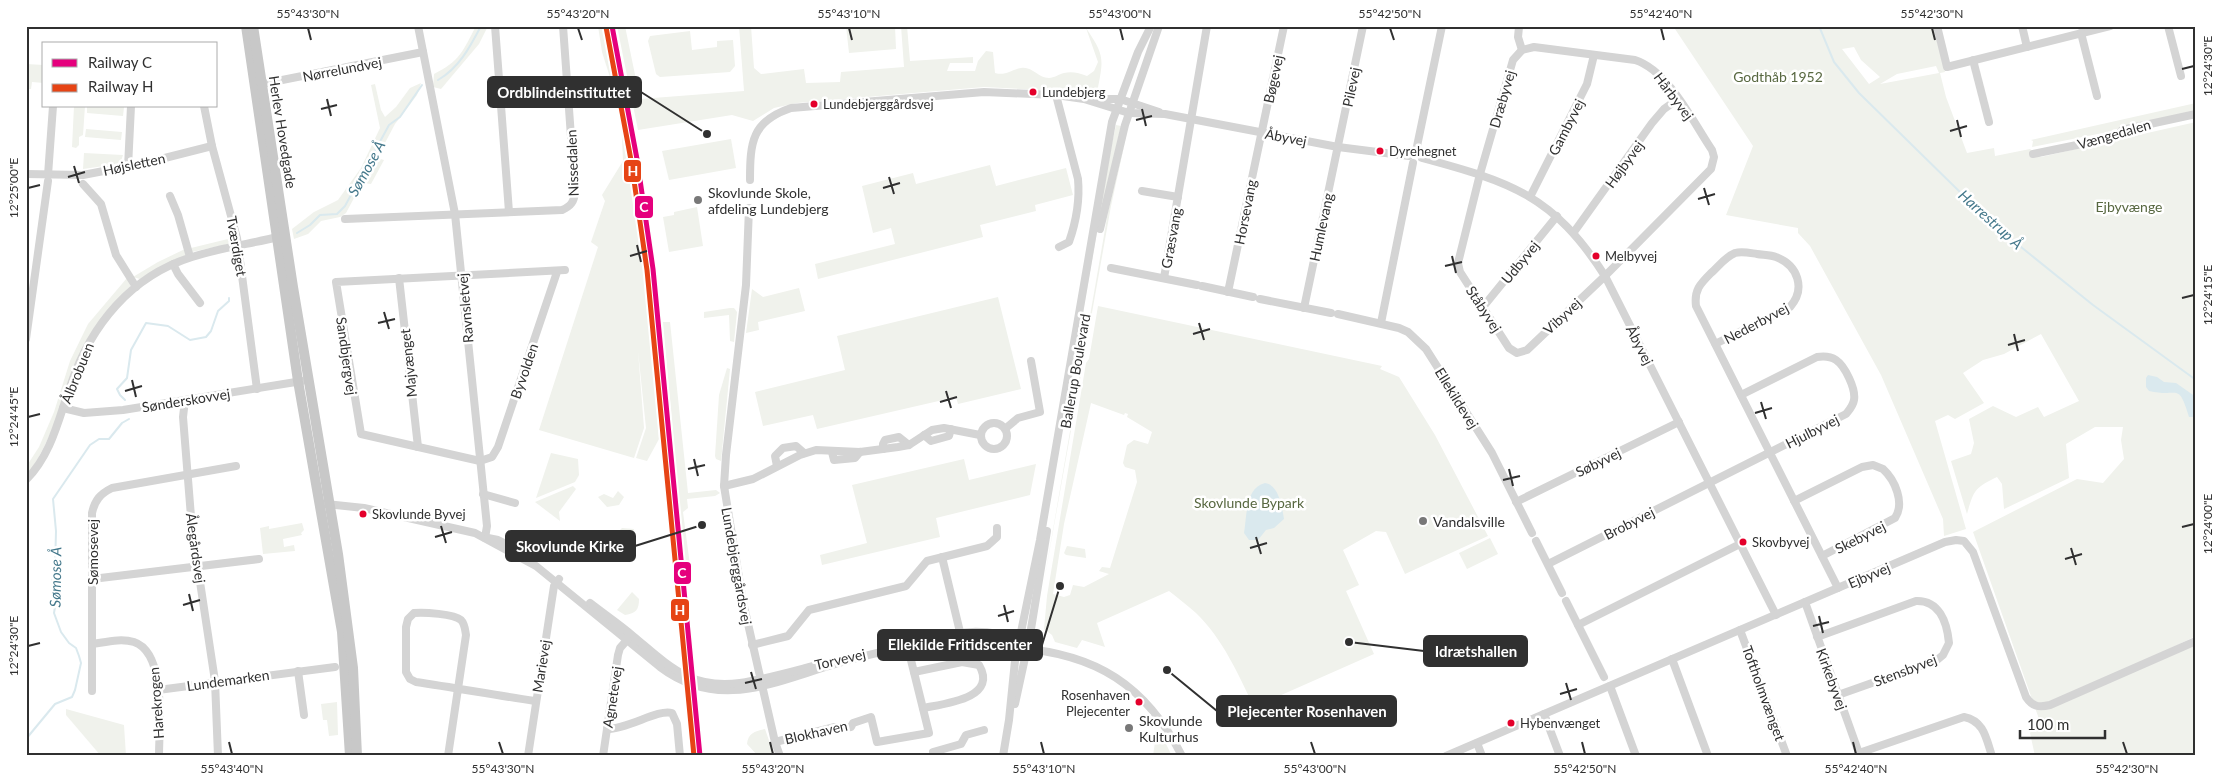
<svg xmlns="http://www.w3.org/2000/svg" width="2222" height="782" font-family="Lato,sans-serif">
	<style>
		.green { fill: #f0f2ec; fill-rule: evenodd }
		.water { fill: #dae9ee }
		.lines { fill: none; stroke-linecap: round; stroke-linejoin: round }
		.stream { stroke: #dae9ee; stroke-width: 2 }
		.minor { stroke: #d4d4d4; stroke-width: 8 }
		.major { stroke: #c8c8c8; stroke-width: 10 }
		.rail-1-casing { stroke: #fff; stroke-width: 9 }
		.rail-2-casing { stroke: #fff; stroke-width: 9 }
		.rail-1 { stroke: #e5007d; stroke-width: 5 }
		.rail-2 { stroke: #e64415; stroke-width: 5 }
		.ticks { fill: none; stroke: #303030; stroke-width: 2 }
		.bus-dot { fill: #e4002b; stroke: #fff; stroke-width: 2 }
		.poi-dot { fill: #787878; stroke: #fff; stroke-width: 2 }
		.labels { text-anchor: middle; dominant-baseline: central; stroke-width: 5; stroke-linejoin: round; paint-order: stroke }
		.bus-label { font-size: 13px; fill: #303030; stroke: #fff; text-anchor: start }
		.street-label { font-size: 14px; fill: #303030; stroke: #fff }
		.park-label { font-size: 14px; fill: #586841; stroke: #fff }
		.poi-label { font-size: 14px; fill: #303030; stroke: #fff; text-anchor: start }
		.water-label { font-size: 15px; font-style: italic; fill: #44788b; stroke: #fff }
		.leader { fill: none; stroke: #303030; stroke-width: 2 }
		.callout-dot { fill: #303030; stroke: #fff; stroke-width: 2 }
		.callout { fill: #303030; stroke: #303030; stroke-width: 2 }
		.callout-label { font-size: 15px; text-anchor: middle; font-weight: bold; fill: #fff }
		.line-badge { stroke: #fff; stroke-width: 2 }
		.badge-label { font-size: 14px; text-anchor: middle; font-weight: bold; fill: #fff }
		.neatline { fill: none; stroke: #303030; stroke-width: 2 }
		.ticks-label { font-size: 12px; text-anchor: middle; fill: #303030 }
	</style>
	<rect width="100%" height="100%" fill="#fff"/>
	<!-- green -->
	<g class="green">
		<path d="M476 26H488L479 44 441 89 433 87 434 74C460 61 463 51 476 26Z"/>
		<polygon points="598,26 603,26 619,106 602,52"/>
		<path d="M617 26H625L640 99 744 91 739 26H751L754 68 761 74 804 69 806 83 840 82 841 72 904 67 901 26H907L910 61 973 57V63H950L947 71H975L978 61 986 51 993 52 995 73C1006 76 1010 70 1021 68 1032 66 1038 78 1049 78 1054 78 1059 74 1064 73 1072 71 1079 73 1087 76L1094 71 1098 62 1086 28C1106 57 1103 60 1097 93L984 87 797 103 774 108 753 121 732 115 638 130Z"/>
		<polygon points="846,26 895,26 896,49 849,53"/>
		<path d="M1673 26H1933L1945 72 1940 73 1946 97 1967 153 1994 148 1995 156 2030 149 2041 157 2196 122V636L2171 648 2170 653 2196 646V756H2035L2030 733 2039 719 1973 532 2077 479 2103 483 2124 459 2121 440 2123 427H2095L2066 444 2069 478 2004 509 2002 484 1997 477C1975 488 1974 489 1967 514L1951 461 1971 454 1974 443 1969 419 1993 406 2016 417 2038 407 2044 417 2079 401 2041 334 2004 354 1983 360 1963 373 1984 403 1955 419 1948 415 1935 421 1966 529 1944 536 1943 519 1881 375 1810 246 1798 233V228L1726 215 1753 146ZM1854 47 1861 60 1880 77 1869 84 1842 49ZM1936 66 1939 73 1880 84 1897 74Z"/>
		<polygon points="690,31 692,50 717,47 717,41 733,40 735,66 730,72 660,77 656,74 648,41 650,36"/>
		<polygon points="26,64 44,65 44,83 32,82 31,89 27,89 27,93"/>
		<polygon points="421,83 417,95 395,124 377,158 384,160 371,184 362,183 346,213 340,217 321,221 308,234 294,239 292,229 314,212 338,200 361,168 380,128 371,85 375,84 381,110 385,117 396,107 410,88"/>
		<polygon points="2196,103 2196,112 2112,130 2112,135 2109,135 2108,132 2032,147 2033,141 2031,140"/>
		<polygon points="74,106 85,106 83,135 79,137 79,145 76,148 72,147"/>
		<polygon points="87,106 124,107 123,116 87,113"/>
		<polygon points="621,117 630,160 650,324 659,439 647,461 636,458 646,428 638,351 644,428 634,458 539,430 598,247 591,242 605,201 602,195 623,161"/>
		<polygon points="1116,125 1121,126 1099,220 1046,525 1111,148"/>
		<polygon points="1128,128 1111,206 1042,593 1108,212"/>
		<polygon points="86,129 122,132 121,140 85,137"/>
		<polygon points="731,139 736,168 669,180 662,151"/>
		<polygon points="84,153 123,155 121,161 118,164 83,169"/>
		<polygon points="990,165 996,186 1066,168 1073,195 1035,205 1036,211 980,225 983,237 818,279 815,264 895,244 891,228 873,233 862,186 913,173 916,184"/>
		<polygon points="697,207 703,246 669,252 663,217 674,215 674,212"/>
		<polygon points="232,238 233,243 192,252 191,248"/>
		<polygon points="185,249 185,256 140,279 133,277 158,262"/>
		<path d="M127 278 131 283 130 287C112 306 94 324 83 348 64 388 56 434 30 471H26V467L39 447 54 412 70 361 88 324Z"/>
		<polygon points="799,288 805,311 758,322 759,330 746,333 752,289 763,297"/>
		<polygon points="998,297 1021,389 958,404 956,397 817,429 813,415 763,426 755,392 845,370 837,336"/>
		<path d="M1098 306 1382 366 1380 369 1399 377 1435 435 1488 536 1405 574 1386 532 1376 531 1343 550 1359 585 1346 591 1374 654 1254 707C1238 674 1223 639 1196 613 1187 605 1178 598 1169 591L1097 623 1105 647 1082 640 1077 648 1055 642 1052 635 1044 629 1047 596 1086 363 1089 359ZM1091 403 1124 415 1125 413 1128 414 1127 417 1152 432 1148 444 1134 440 1127 445 1123 463 1125 467 1135 470 1137 482 1110 568 1102 567 1099 571 1109 574 1084 587 1073 585 1070 595 1064 597 1053 594 1064 524Z"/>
		<polygon points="730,308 734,308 737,312 734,342 730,341 729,315 704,318 704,312"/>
		<polygon points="663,322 670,322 688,493 716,490 720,493 715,496 687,499 688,508 683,512 691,573 686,576"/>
		<polygon points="727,368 730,369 721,461 716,459 715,456 719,395"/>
		<polygon points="551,453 578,459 579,475 575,482 536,498"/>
		<polygon points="964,459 969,480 1036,464 1030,495 936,518 940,537 822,565 820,555 867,543 852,485"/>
		<polygon points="573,486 576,489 559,512 560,521 535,502"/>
		<polygon points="618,491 624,497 619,505 607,507 598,497 604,494 613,498"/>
		<polygon points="302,523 304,530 301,533 302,535 283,539 284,547 294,545 295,551 263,554 260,528 269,526 269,529"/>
		<polygon points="622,528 634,529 636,559 626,552 619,531"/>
		<polygon points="539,530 553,540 541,555 528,545"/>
		<polygon points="1490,538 1498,554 1467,569 1459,553"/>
		<polygon points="1067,546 1085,549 1086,558 1066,555 1064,553"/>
		<path d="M632 592 639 599C639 610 636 613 625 615L617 610Z"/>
		<polygon points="337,702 338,735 329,736 327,720 323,720 321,704"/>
		<polygon points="66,709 124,725 126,756 101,756 66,715"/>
		<path d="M765 729 773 752 775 756H758L747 744C748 733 755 731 765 729Z"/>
		<polygon points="1158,734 1162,736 1172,756 1153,756 1156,735"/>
	</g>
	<!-- water -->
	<g class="water">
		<path d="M2148 375 2157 377 2164 382 2176 383 2196 397V417H2189C2178 381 2179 398 2149 391L2146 387V378Z"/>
		<path d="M1265 483C1279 485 1282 507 1284 519L1274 528 1266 530 1258 540H1249L1244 533C1247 516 1245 488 1265 483Z"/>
	</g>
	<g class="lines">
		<!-- stream -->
		<g class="stream">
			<polyline points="1819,26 1834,62 1859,93 1962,194 2016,243 2093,305 2196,380"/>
			<path d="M438 80C459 68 470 47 481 26"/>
			<polyline points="297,233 310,225 320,215 337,214 345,206 389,125 400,117 422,85"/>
			<polyline points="125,400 120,395 117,389 127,378 131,350 146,323 168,326 190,340 206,337 211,331 218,311 229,301 229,298"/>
			<polyline points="26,739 55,704 72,697 75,690 81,663 79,656 76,648 69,643 61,632 54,613 56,601 52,582 55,569 56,531 53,499 90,445 99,439 109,439 122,423 129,419"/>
		</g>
		<!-- minor -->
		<g class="minor">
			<polyline points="418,26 455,214 487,526 485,538"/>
			<polyline points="495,26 509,212"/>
			<polyline points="1937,26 1947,67 2110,26"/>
			<polyline points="2022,26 2027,47"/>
			<polyline points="2168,26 2181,76"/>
			<polyline points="1519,27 1518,37 1522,50"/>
			<polyline points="2081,33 2097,96"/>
			<path d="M1534 47 1635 60C1669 71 1693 122 1712 150L1714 157 1711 169 1605 276 1527 350 1517 353 1509 348 1460 272 1458 263 1480 174 1513 60 1522 50Z"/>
			<polyline points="1973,60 1989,122"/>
			<polyline points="262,84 423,52"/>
			<path d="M1056 95 1078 179C1080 201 1076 222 1069 242L1059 247"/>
			<polyline points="1088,99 1120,99 1159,112"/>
			<polyline points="204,106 212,146 237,238 257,389"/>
			<polyline points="1416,151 1442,26"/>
			<polyline points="2033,154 2116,137 2122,130 2196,114"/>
			<path d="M1422 158C1511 182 1553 195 1605 276L1776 615"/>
			<polyline points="128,167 131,106"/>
			<polyline points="26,174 83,175 145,163 212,146"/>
			<polyline points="48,175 53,106"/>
			<path d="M750 180C750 142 752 121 791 108L984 92 1056 95 1084 99 1129 113 1165 114 1338 147 1409 156"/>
			<polyline points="83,184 101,204 116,255 136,287"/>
			<polyline points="1142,191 1178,197"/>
			<polyline points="170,196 178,215 190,257"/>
			<polyline points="1530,197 1587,84 1594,55"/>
			<polyline points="749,208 746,285 726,455 724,486 743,602 775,742 780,756"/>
			<path d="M345 219 562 210C571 206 574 202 575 192L563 26"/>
			<polyline points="1100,229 1125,125 1159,26"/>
			<polyline points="1574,232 1652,123 1664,109 1678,99"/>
			<polyline points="173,264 178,274 200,303"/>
			<polyline points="1111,268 1197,285"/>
			<polyline points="557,272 498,447 492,457 480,461 361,434 336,282 565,270"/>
			<polyline points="399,278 418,447"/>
			<polyline points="1164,278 1207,26"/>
			<polyline points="1202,286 1253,297"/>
			<polyline points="1228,292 1284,26"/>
			<polyline points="1260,299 1331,313"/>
			<polyline points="1483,307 1557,216"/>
			<polyline points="1304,308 1363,26"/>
			<polyline points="1338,314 1399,328 1408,332 1426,349 1492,453 1532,533"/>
			<polyline points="1381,323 1413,163"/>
			<polyline points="26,339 48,181"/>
			<path d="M1715 344 1790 307C1806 289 1798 265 1776 257 1771 255 1763 255 1757 254 1750 253 1742 251 1735 253 1725 257 1718 267 1711 273 1700 284 1694 290 1696 306L1838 588"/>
			<polyline points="185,400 183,417 192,529 215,681 218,756"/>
			<polyline points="63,408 84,413 123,410 302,381"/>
			<circle cx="994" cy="436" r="13"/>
			<polyline points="1006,428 1018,418 1040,412 1031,361"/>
			<polyline points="924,435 931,441 949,436 951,429"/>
			<polyline points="883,449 883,444 885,440 899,437 909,445"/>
			<polyline points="832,452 834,460 855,458 860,452"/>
			<polyline points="777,466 775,456 783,448 796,446 804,453"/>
			<path d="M26 480C52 454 59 417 71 384 91 325 131 276 192 257 220 248 249 244 278 237"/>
			<polyline points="724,486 753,479 800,455 816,450 860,452 898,447 909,445 932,430 944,428 980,435"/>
			<polyline points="483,494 515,503"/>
			<path d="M1794 501 1862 467 1873 465 1883 469C1895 480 1905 503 1895 518L1822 556"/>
			<polyline points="1516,502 1679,422"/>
			<path d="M326 504 364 508 475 533 536 566 660 667C720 712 775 681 839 663 866 655 895 648 924 644 943 641 965 640 984 642 995 644 1006 647 1018 648 1096 654 1146 685 1182 756"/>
			<polyline points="488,538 498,540 514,548"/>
			<polyline points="1536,541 1562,593"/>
			<polyline points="942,557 960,632"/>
			<path d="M1548 564 1846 414C1850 409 1853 406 1854 400 1856 389 1845 366 1836 360 1830 356 1823 356 1817 357L1741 395"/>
			<polyline points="92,579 259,559"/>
			<polyline points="1566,601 1604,677"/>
			<polyline points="1805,602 1860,756"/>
			<path d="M590 603C604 614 619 624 633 636 667 664 690 690 740 683 768 679 797 670 825 663"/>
			<polyline points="1578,625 1740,544"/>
			<polyline points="1740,630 1787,756"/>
			<path d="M1817 637 1916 601C1939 600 1947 622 1949 643L1943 655 1937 660 1838 695"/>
			<path d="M922 640C953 632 993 625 1022 644"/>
			<path d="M92 644C106 642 121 638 134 642 167 653 159 727 159 756"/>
			<polyline points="752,645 788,636 809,610 906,586 927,561 987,546 997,537 997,528"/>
			<polyline points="1672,659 1708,756"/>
			<polyline points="298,671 304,715"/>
			<path d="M914 672 962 662 979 665C999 699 942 704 923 708"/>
			<polyline points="1610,686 1636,756"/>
			<polyline points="158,690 335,667"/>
			<path d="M92 691V513C95 500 100 494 112 488L236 466"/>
			<polyline points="1015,704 1030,635 1047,531"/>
			<polyline points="1544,714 1560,756"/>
			<path d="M607 729C629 729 657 709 672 713L677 724 680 756"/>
			<polyline points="775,742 835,727 838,729 851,727 853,723 871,717 877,742 929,733 907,644"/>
			<polyline points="1477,743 1482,756"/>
			<polyline points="933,752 961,744 966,735 984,730"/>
			<path d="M1859 753 1964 717C1984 721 1986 738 1992 756"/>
			<path d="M448 756 466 635C465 630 465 624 461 620 454 614 424 612 414 613L408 619 406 627V672L410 679 416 682C456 688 495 695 535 701"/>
			<polyline points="528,756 552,599 554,586 559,579"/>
			<polyline points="603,756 618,655 620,648 627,640"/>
			<polyline points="1003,756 1009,720 1015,661 1040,540 1112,122 1138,52 1151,26"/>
			<path d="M1446 756 1945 542 1956 540 1964 541 1973 552 2026 697C2032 706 2038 708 2050 705L2196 641"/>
		</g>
		<!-- major -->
		<g class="major">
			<polyline points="246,26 298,381 342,632 350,756"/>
			<polyline points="253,26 293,287 338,554 353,668 357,756"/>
		</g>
		<defs>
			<polyline id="rail-1" points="612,26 637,159 653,269 700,756"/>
			<polyline id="rail-2" points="606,27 631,160 647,270 694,756"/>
		</defs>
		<!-- rail-1 casing -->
		<use href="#rail-1" class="rail-1-casing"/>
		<!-- rail-2 casing -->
		<use href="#rail-2" class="rail-2-casing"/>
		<!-- rail-1 -->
		<use href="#rail-1" class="rail-1"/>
		<!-- rail-2 -->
		<use href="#rail-2" class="rail-2"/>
	</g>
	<!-- ticks -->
	<path class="ticks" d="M308 28 311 40M578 28 582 40M849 28 852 40M1120 28 1123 40M1390 28 1394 40M1661 28 1664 40M1932 28 1935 40M2182 69 2194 66M327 99 331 116M321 109 337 105M1142 109 1146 126M1136 120 1152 116M1957 120 1961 137M1950 131 1967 126M74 166 79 183M68 177 85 172M889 177 894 194M28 188 40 185M883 188 900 183M1704 188 1709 205M1698 199 1715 194M637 245 641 262M630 256 647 251M1452 256 1456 273M1445 266 1462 262M2182 298 2194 295M384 312 389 329M378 323 395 319M1199 323 1204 340M1193 334 1210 329M2014 334 2018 351M2008 345 2025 340M132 380 136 397M125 391 142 386M946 391 951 408M940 402 957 397M1761 402 1766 419M1755 413 1772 408M28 417 40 414M694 459 698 476M688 469 705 465M1509 469 1513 486M1503 480 1520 476M441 526 446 543M2182 527 2194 524M435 537 452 532M1256 537 1261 554M1250 548 1267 543M2071 548 2076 565M2065 559 2082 554M189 594 193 611M183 605 200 600M1004 605 1008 622M998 616 1014 611M1819 616 1823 633M1813 626 1829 622M28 646 40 643M751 672 756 689M745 683 762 679M1566 683 1571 700M1560 694 1577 689M229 742 232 754M499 742 503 754M770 742 773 754M1041 742 1044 754M1311 742 1315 754M1582 742 1585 754M1853 742 1856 754M2123 742 2127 754"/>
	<!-- markers -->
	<g class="bus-dot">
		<circle cx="1033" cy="92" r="4.5"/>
		<circle cx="814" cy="104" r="4.5"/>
		<circle cx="1380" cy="151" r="4.5"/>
		<circle cx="1596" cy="256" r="4.5"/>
		<circle cx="363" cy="514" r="4.5"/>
		<circle cx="1743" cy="542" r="4.5"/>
		<circle cx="1139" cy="702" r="4.5"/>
		<circle cx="1511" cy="723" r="4.5"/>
	</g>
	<g class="poi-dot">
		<circle cx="698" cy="200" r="5"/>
		<circle cx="1423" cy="521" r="5"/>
		<circle cx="1129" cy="728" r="5"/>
	</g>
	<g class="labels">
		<!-- bus labels -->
		<g class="bus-label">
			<text x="1042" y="92">Lundebjerg</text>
			<text x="823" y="104">Lundebjerggårdsvej</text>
			<text x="1389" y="151">Dyrehegnet</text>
			<text x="1605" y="256">Melbyvej</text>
			<text x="372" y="514">Skovlunde Byvej</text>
			<text x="1752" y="542">Skovbyvej</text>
			<text x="1130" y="695" text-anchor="end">Rosenhaven<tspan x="1130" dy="16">Plejecenter</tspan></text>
			<text x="1520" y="723">Hybenvænget</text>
		</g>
		<!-- street labels -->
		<g class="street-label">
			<text transform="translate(342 69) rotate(-11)">Nørrelundvej</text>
			<text transform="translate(1273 79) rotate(-78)">Bøgevej</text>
			<text transform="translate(1351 87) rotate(-78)">Pilevej</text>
			<text transform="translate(1674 96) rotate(53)">Hårbyvej</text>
			<text transform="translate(1502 99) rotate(-74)">Dræbyvej</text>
			<text transform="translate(1566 127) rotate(-63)">Gambyvej</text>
			<text transform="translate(283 132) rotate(81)">Herlev Hovedgade</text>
			<text transform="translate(2114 134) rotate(-16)">Vængedalen</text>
			<text transform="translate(1286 137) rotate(11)">Åbyvej</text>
			<text transform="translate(572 163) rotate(-92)">Nissedalen</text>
			<text transform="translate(134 164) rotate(-12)">Højsletten</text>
			<text transform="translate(1624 164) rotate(-54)">Højbyvej</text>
			<text transform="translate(1245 212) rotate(-79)">Horsevang</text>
			<text transform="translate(1321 227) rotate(-78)">Humlevang</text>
			<text transform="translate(1171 238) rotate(-80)">Græsvang</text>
			<text transform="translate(237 246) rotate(80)">Tværdiget</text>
			<text transform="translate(1520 262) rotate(-51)">Udbyvej</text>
			<text transform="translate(465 308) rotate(-95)">Ravnsletvej</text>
			<text transform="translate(1484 309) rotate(57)">Ståbyvej</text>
			<text transform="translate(1562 316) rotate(-43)">Vibyvej</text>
			<text transform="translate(1756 323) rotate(-28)">Nederbyvej</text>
			<text transform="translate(1640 345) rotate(63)">Åbyvej</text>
			<text transform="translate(347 356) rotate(82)">Sandbjergvej</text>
			<text transform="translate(408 363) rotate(-96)">Majvænget</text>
			<text transform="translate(524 371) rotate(-71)">Byvolden</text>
			<text transform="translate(1075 371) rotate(-80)">Ballerup Boulevard</text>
			<text transform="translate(77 373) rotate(-68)">Ålbrobuen</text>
			<text transform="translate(1457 398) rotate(58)">Ellekildevej</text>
			<text transform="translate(186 400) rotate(-9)">Sønderskovvej</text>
			<text transform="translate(1812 431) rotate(-27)">Hjulbyvej</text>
			<text transform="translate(1598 462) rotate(-26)">Søbyvej</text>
			<text transform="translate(1629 523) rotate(-27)">Brobyvej</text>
			<text transform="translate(1860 537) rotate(-27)">Skebyvej</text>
			<text transform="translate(196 548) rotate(82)">Ålegårdsvej</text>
			<text transform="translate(92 552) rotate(-90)">Sømosevej</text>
			<text transform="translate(737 566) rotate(80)">Lundebjerggårdsvej</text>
			<text transform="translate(1869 575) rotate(-23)">Ejbyvej</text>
			<text transform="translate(840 659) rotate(-13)">Torvevej</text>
			<text transform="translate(541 666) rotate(-81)">Marievej</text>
			<text transform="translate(1905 670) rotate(-21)">Stensbyvej</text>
			<text transform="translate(1832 679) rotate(70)">Kirkebyvej</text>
			<text transform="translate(228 680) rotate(-8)">Lundemarken</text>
			<text transform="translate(1764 693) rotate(70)">Toftholmvænget</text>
			<text transform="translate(612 697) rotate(-81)">Agnetevej</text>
			<text transform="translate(156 703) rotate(-94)">Harekrogen</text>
			<text transform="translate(816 732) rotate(-13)">Blokhaven</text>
		</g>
		<!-- park labels -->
		<g class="park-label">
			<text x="1778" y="76">Godthåb 1952</text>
			<text x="2129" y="206">Ejbyvænge</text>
			<text x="1249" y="502">Skovlunde Bypark</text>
		</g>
		<!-- poi labels -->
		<g class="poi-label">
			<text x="708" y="192">Skovlunde Skole,<tspan x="708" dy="16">afdeling Lundebjerg</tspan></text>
			<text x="1433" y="521">Vandalsville</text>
			<text x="1139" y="720">Skovlunde<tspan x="1139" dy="16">Kulturhus</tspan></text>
		</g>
		<!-- water labels -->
		<g class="water-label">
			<text transform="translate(366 168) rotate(-61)">Sømose Å</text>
			<text transform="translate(1991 219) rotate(42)">Harrestrup Å</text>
			<text transform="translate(55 577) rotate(-89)">Sømose Å</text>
		</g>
	</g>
	<!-- callouts -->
	<path class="leader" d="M707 134L641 92M702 525L635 546M1060 586L1042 645M1349 642L1424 651M1167 670L1217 711"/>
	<g class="callout-dot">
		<circle cx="707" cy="134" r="5"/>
		<circle cx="702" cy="525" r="5"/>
		<circle cx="1060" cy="586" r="5"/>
		<circle cx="1349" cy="642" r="5"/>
		<circle cx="1167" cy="670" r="5"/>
	</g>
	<g class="callout">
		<rect x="488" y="77" width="153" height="30" rx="5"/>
		<rect x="506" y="531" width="129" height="30" rx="5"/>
		<rect x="878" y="630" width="164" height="30" rx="5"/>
		<rect x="1424" y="636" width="103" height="30" rx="5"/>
		<rect x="1217" y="696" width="179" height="30" rx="5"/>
	</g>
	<g class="callout-label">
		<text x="564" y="98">Ordblindeinstituttet</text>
		<text x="570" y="552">Skovlunde Kirke</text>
		<text x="960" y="650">Ellekilde Fritidscenter</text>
		<text x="1476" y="657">Idrætshallen</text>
		<text x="1307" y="717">Plejecenter Rosenhaven</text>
	</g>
	<g class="line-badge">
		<rect x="623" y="159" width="19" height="24" rx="5" fill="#e64415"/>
		<rect x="634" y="195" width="20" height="24" rx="5" fill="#e5007d"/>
		<rect x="673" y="561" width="19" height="24" rx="5" fill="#e5007d"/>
		<rect x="670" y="598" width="20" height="24" rx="5" fill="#e64415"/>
	</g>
	<g class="badge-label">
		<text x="633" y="176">H</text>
		<text x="644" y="212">C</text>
		<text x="682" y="578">C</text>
		<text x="680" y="615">H</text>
	</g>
	<!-- border -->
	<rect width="2222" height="782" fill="none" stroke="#ffffff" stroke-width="55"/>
	<!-- legend -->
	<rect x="42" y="42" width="175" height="65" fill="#ffffff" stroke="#acacac"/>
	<rect x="52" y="59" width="25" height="8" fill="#e5007d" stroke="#acacac"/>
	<text x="88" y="68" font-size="15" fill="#303030">Railway C</text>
	<rect x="52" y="84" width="25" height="8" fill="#e64415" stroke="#acacac"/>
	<text x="88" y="92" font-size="15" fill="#303030">Railway H</text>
	<!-- scale -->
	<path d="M2020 730v8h85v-8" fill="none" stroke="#303030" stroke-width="2.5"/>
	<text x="2027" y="730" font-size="15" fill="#303030" stroke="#ffffff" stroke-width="4" paint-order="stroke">100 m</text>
	<rect x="28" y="28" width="2166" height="726" class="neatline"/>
	<g class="ticks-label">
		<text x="308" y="18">55°43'30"N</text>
		<text x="578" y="18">55°43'20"N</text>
		<text x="849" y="18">55°43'10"N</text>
		<text x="1120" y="18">55°43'00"N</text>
		<text x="1390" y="18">55°42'50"N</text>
		<text x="1661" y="18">55°42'40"N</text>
		<text x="1932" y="18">55°42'30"N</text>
		<text transform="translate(2208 66) rotate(-90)" y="4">12°24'30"E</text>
		<text transform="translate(14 188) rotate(-90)" y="4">12°25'00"E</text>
		<text transform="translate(2208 295) rotate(-90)" y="4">12°24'15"E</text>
		<text transform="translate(14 417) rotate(-90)" y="4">12°24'45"E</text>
		<text transform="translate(2208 524) rotate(-90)" y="4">12°24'00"E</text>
		<text transform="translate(14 646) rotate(-90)" y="4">12°24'30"E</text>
		<text x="232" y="773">55°43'40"N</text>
		<text x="503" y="773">55°43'30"N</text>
		<text x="773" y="773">55°43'20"N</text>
		<text x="1044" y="773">55°43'10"N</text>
		<text x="1315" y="773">55°43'00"N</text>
		<text x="1585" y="773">55°42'50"N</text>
		<text x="1856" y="773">55°42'40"N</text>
		<text x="2127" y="773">55°42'30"N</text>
	</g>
</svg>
